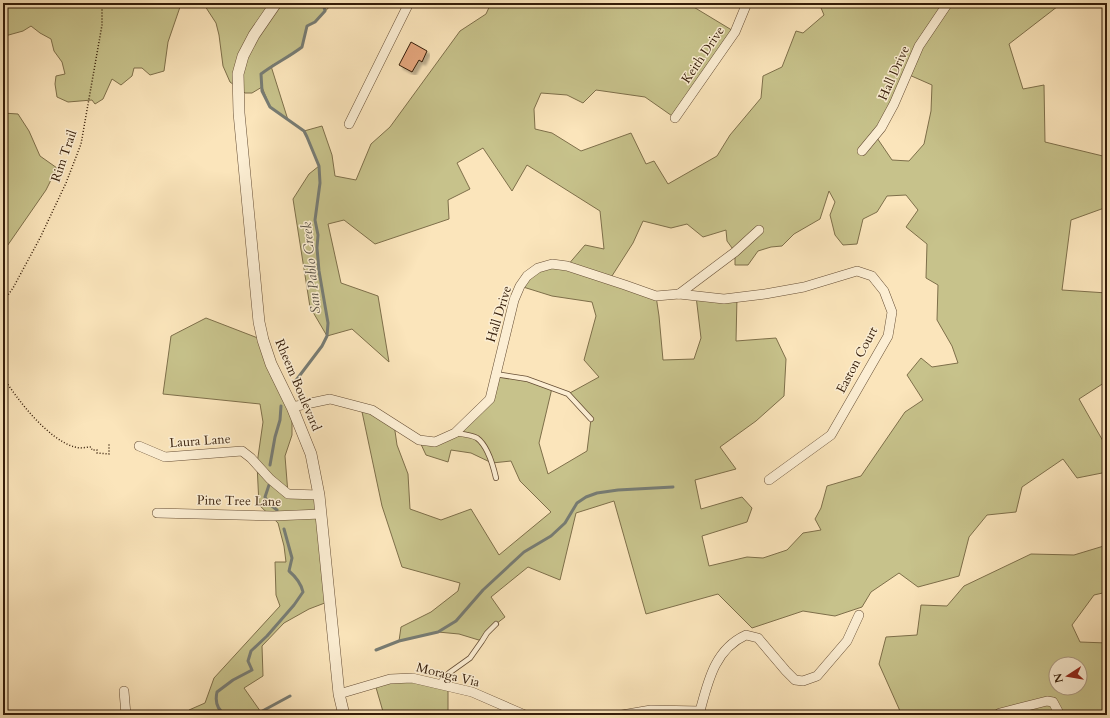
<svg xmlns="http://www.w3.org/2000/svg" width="1110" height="718" font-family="Cardo,serif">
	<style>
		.green { fill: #c7c28b; stroke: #7e6f4a; fill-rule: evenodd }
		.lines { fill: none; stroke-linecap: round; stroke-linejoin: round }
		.stream { stroke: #777c74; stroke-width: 3 }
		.building { fill: #e4a57b; stroke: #341c08; filter: url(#shadow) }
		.service-casing { stroke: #664e35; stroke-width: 6 }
		.minor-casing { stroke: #664e35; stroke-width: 10 }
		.tertiary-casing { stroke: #664e35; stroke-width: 12 }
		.path { stroke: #341c08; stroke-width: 1.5; stroke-dasharray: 1 2; stroke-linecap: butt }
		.service { stroke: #fceed3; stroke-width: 4.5 }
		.minor { stroke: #fceed3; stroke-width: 9 }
		.tertiary { stroke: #fceed3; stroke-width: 11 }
		.labels { text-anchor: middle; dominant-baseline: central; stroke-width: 3; stroke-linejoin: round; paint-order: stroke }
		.street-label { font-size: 13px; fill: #341c08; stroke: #fceed3 }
		.water-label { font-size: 14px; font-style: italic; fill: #5b5447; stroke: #fceed3 }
	</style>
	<defs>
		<filter id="shadow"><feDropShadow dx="3.5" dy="3.5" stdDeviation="1" flood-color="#0004"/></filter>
	</defs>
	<rect width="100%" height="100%" fill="#fbe5bb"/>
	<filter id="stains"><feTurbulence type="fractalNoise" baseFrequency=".005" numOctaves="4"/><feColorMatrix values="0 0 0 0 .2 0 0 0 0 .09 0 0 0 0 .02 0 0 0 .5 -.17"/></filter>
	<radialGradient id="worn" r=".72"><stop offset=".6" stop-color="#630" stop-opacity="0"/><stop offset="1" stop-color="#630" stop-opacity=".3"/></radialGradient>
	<!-- green -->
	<g class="green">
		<polygon points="3,3 198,3 180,7 168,42 164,71 150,75 142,68 134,68 132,76 121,85 112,79 103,99 95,104 92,100 68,102 57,97 55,84 56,76 65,74 62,62 54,51 51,39 40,33 31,26 23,31 5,36 4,52 3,54"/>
		<polygon points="203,3 333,3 315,22 307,26 302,47 290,56 271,66 288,120 270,107 262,87 252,93 245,93 230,82 223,66 219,35 216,23"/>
		<path d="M491 3H687L735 32 675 118 645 97 596 90 583 103 567 95 541 93 534 109 535 129 552 133 581 151 631 133 646 164 654 161 668 184 717 156 730 135 761 98 763 76 782 67 796 31 803 33 824 15 819 3H1062L1009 44 1023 89 1044 85 1045 142 1107 157V207L1071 220 1062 290 1107 293V381L1079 399 1107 448V472L1077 478 1063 459 1022 487 1016 512 987 515 969 537 959 576 918 587 899 573 871 592 862 607 835 616 803 611 752 628 718 594 646 614 614 501 576 513 560 580 528 567 491 597 505 617 496 624 482 641 459 634 438 632 399 641 401 627 431 612 458 591 460 583 402 567 382 506 361 407 394 424 397 445 408 474 410 509 441 520 471 509 499 555 551 512 520 481 511 461 492 463 471 453 451 450 448 462 426 455 419 440 435 442 455 433 490 399 495 374 527 379 552 388 539 443 548 474 587 451 591 419 568 394 599 377 584 360 596 316 592 302 552 296 520 286 538 268 567 266 585 245 604 249 600 211 527 165 512 191 483 148 457 163 470 189 448 200 449 219 375 244 344 220 328 224 341 283 378 296 389 362 352 329 327 336 310 307 293 199 309 174 319 166 304 131 322 126 332 155 335 176 356 180 371 144 390 127 460 31 486 14ZM907 74 932 85 931 111 924 144 909 161 892 160 875 135ZM829 191 835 202 830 215 835 235 843 245 857 244 863 219 877 212 887 196 906 195 918 210 906 227 927 244 926 278 938 285 937 320 952 346 958 363 932 367 921 358 907 375 923 400 905 412 861 476 827 486 821 508 815 519 821 530 803 533 787 550 763 558 747 557 709 566 702 536 747 522 752 508 742 497 701 509 695 480 736 469 720 447 756 421 784 396 786 359 776 338 736 341 737 297 696 296 701 338 694 359 663 360 659 316 656 296 610 279 633 243 643 221 671 228 687 224 703 237 726 230 727 241 735 252V265H748L758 251 771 247 782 246 794 234 820 219Z"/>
		<polygon points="3,113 18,114 29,131 40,156 57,168 46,190 3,252"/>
		<polygon points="206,318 263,340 292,407 292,435 285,456 288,494 319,495 330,601 309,609 284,623 262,646 263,676 244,688 263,715 190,715 189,710 205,703 214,678 280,606 276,595 275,562 286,562 284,546 278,523 259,505 257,464 263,422 260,404 163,394 171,336"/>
		<path d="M1107 545V592L1094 595 1072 625 1080 642 1107 643V715H904L900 711 879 664 886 637 917 635 921 605 947 606 964 586 1031 554 1074 555ZM1056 664H1080V688H1056Z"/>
		<polygon points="390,679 448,687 448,715 384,715 375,684"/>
	</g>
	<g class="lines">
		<!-- stream -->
		<g class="stream">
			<path d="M294 383 322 346 327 336 328 323 319 271 317 248 318 235 315 220 320 183 319 166 307 137 304 131 270 107 262 91 261 74C274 64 289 57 302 47L307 26 315 22 325 11 323 3"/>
			<polyline points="270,465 275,437 280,420 281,406"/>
			<polyline points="269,485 265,497 268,503 277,510"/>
			<polyline points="376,650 399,641 438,632 456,621 483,590 524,552 551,536 565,523 577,503 586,497 597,493 618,490 673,487"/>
			<path d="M226 715C217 710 215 701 217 692L233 680 252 670 248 661 251 651 267 636 294 605 303 592C301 583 296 577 289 571L292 558 284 529"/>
			<polyline points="255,715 290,696"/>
		</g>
	</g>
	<!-- building -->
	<polygon class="building" points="411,42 427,51 422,62 419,60 412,72 399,65"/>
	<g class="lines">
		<defs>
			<g id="service">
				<polyline points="495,374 527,379 568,394 591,419"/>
				<path d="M455 433C462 434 472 435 477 438 488 446 493 465 496 478"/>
				<polyline points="438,684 449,673 470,658 482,641 487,633 496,624"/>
			</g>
			<g id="minor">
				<polyline points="675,118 735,32 747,3"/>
				<polyline points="349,124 409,3"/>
				<polyline points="862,151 881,128 894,104 919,46 948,3"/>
				<polyline points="679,294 735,252 759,230"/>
				<polyline points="292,407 330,399 372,410 419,440 435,442 455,433 490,399 514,300 520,286 527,276 538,268 552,264 567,266 625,285 656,296 679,294 724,299 765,294 804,287 857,271 872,276 884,291 892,312 888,336 831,435 769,480"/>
				<polyline points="139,446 165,457 242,451 251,458 270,479 288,494 319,495"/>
				<polyline points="157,513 273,516 321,514"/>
				<polyline points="124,691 126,715"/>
				<polyline points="339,694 390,679 412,678 472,692 525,715"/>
				<path d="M700 711C708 681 715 649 746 635L758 638 786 671 795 680 803 681 817 676 847 641 859 615"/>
				<polyline points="622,715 651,710 700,711 702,715"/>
				<polyline points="997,715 1000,713 1047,701 1053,702 1060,715"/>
			</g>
			<polyline id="tertiary" points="276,3 254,35 243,56 238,74 239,113 259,322 263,340 271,364 292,407 311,454 319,495 339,694 344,715"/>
		</defs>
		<!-- service casing -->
		<use href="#service" class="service-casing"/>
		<!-- minor casing -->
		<use href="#minor" class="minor-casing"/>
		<!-- tertiary casing -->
		<use href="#tertiary" class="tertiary-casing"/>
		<!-- path -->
		<g class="path">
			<polyline points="3,302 13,288 40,238 66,183 81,144 102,25 102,3"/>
			<path d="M3 377C17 399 48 440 75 447 80 449 86 447 91 447L92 450H97V453L109 454V443"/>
		</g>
		<!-- service -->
		<use href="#service" class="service"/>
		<!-- minor -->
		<use href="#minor" class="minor"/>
		<!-- tertiary -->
		<use href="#tertiary" class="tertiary"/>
	</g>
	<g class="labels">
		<!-- street labels -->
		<g class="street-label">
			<text transform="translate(703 55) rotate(-56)">Keith Drive</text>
			<text transform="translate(894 73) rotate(-66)">Hall Drive</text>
			<text transform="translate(64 156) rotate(-71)">Rim Trail</text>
			<text transform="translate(499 314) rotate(-73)">Hall Drive</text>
			<text transform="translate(857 360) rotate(-62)">Easton Court</text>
			<text transform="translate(298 385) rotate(67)">Rheem Boulevard</text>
			<text transform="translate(200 441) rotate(-4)">Laura Lane</text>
			<text transform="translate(239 501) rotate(1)">Pine Tree Lane</text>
			<text transform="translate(448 675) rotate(14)">Moraga Via</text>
		</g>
		<!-- water labels -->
		<g class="water-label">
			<text transform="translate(311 268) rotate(-96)">San Pablo Creek</text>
		</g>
	</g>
	<!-- margin -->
	<rect width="1110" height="718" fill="none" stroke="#fbe5bb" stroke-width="16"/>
	<rect x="4" y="4" width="1102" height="710" fill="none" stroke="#341c08" stroke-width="2"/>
	<rect x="8" y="8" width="1094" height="702" fill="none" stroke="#341c08"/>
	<!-- north arrow -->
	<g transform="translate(1068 676) rotate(258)"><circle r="19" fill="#fceed3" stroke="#ac9a82"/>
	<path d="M0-3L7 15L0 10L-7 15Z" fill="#8f2418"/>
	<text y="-6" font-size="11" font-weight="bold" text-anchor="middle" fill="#341c08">N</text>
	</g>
	<rect width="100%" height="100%" filter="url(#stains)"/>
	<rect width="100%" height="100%" fill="url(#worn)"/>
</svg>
